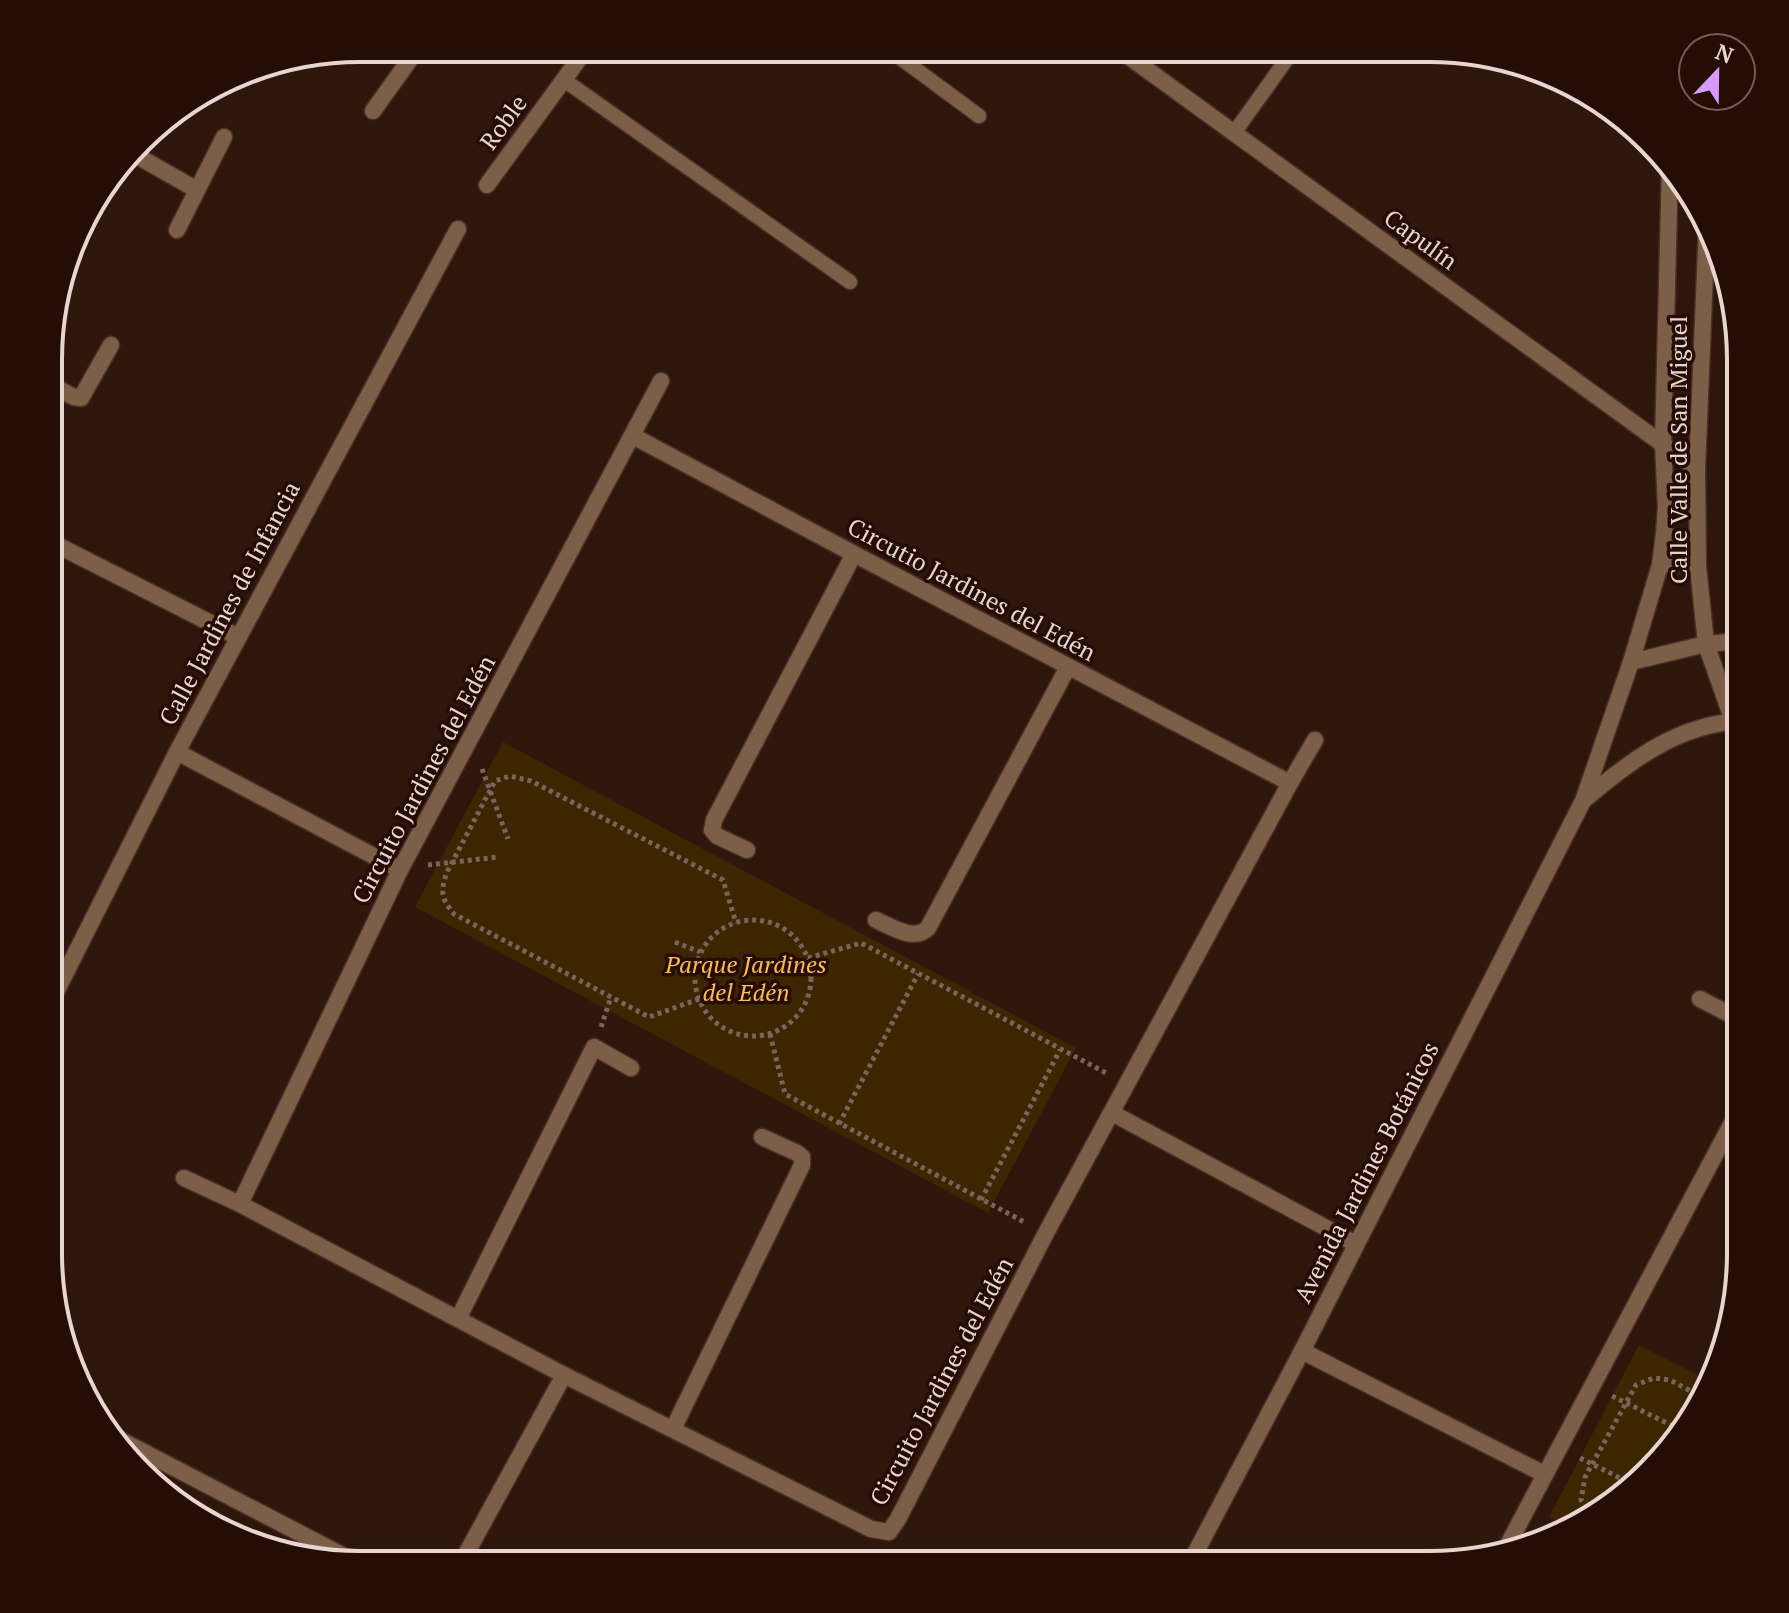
<svg xmlns="http://www.w3.org/2000/svg" width="1789" height="1613" font-family="'PT Serif',serif">
	<style>
		.green { fill: #3c2600 }
		.lines { fill: none; stroke-linecap: round; stroke-linejoin: round }
		.service-casing { stroke: #493127; stroke-width: 17 }
		.minor-casing { stroke: #493127; stroke-width: 19 }
		.tertiary-casing { stroke: #493127; stroke-width: 19 }
		.path { stroke: #79635a; stroke-width: 5; stroke-dasharray: 4 4; stroke-linecap: butt }
		.service { stroke: #7d5f48; stroke-width: 14 }
		.minor { stroke: #7d5f48; stroke-width: 16 }
		.tertiary { stroke: #7d5f48; stroke-width: 16 }
		.labels { text-anchor: middle; dominant-baseline: central; stroke-width: 7; stroke-linejoin: round; paint-order: stroke }
		.street-label { font-size: 24px; fill: #e8d5cf; stroke: #250c04 }
		.park-label { font-size: 24px; font-style: italic; fill: #fdbc4d; stroke: #250c04 }
		.rim { fill: none; stroke: #e8d5cf; stroke-width: 4 }
	</style>
	<rect width="100%" height="100%" fill="#2f160c"/>
	<!-- green -->
	<g class="green">
		<polygon points="503,742 1076,1048 988,1213 415,907"/>
		<polygon points="1639,1345 1711,1382 1709,1391 1635,1487 1570,1528 1549,1517"/>
	</g>
	<g class="lines">
		<defs>
			<g id="service">
				<polyline points="887,48 979,116"/>
				<polyline points="564,80 850,282"/>
				<polyline points="1234,133 1294,49"/>
				<polyline points="1660,565 1698,566"/>
			</g>
			<g id="minor">
				<polyline points="1117,48 1697,469"/>
				<polyline points="373,111 418,48"/>
				<polyline points="132,153 197,190"/>
				<polyline points="487,185 587,48"/>
				<polyline points="1707,223 1697,469 1698,566 1706,644 1733,721"/>
				<polyline points="177,230 224,137"/>
				<polyline points="53,386 74,397 81,398 111,345"/>
				<polyline points="633,436 854,554 1290,783"/>
				<polyline points="53,543 238,637"/>
				<polyline points="1631,662 1660,565 1664,534 1666,507 1663,444 1670,165"/>
				<polyline points="177,752 400,870"/>
				<polyline points="747,850 717,836 712,830 714,820 854,554"/>
				<path d="M876 920C892 927 914 942 928 928L1068 667"/>
				<polyline points="1700,999 1741,1020"/>
				<polyline points="50,1004 177,752 458,229"/>
				<polyline points="1112,1113 1356,1244"/>
				<polyline points="184,1178 240,1204 564,1375 871,1529 889,1532 898,1519 1046,1233 1290,783 1315,740"/>
				<polyline points="240,1204 400,870 661,381"/>
				<polyline points="458,1319 594,1047 631,1068"/>
				<polyline points="1302,1351 1544,1474"/>
				<polyline points="673,1429 802,1165 802,1157 797,1153 762,1137"/>
				<polyline points="1504,1552 1741,1106"/>
				<polyline points="460,1565 564,1375"/>
			</g>
			<g id="tertiary">
				<path d="M1584 800C1630 761 1678 724 1741 721"/>
				<polyline points="111,1435 361,1565"/>
				<polyline points="1189,1565 1302,1351 1583,801 1631,662 1706,644 1741,641"/>
			</g>
		</defs>
		<!-- service casing -->
		<use href="#service" class="service-casing"/>
		<!-- minor casing -->
		<use href="#minor" class="minor-casing"/>
		<!-- tertiary casing -->
		<use href="#tertiary" class="tertiary-casing"/>
		<!-- path -->
		<g class="path">
			<polyline points="482,769 508,839"/>
			<polyline points="428,865 498,857"/>
			<circle cx="753" cy="978" r="58"/>
			<polyline points="675,942 700,952"/>
			<polyline points="808,958 861,943 1108,1074"/>
			<path d="M699 999 649 1017 454 914C441 898 440 892 447 872L495 781 510 776 531 781 723 880 736 923"/>
			<polyline points="601,1027 611,997"/>
			<polyline points="770,1034 785,1094 1026,1223"/>
			<polyline points="839,1124 918,974"/>
			<polyline points="981,1200 1060,1050"/>
			<polyline points="1612,1396 1679,1429"/>
			<polyline points="1649,1455 1657,1459"/>
			<polyline points="1580,1458 1636,1486"/>
			<polyline points="1591,1515 1581,1500 1585,1477 1636,1385 1654,1378 1670,1380 1704,1398"/>
		</g>
		<!-- service -->
		<use href="#service" class="service"/>
		<!-- minor -->
		<use href="#minor" class="minor"/>
		<!-- tertiary -->
		<use href="#tertiary" class="tertiary"/>
	</g>
	<g class="labels">
		<!-- street labels -->
		<g class="street-label">
			<text transform="translate(503 122) rotate(-54)">Roble</text>
			<text transform="translate(1421 239) rotate(36)">Capulín</text>
			<text transform="translate(1678 450) rotate(-90)">Calle Valle de San Miguel</text>
			<text transform="translate(972 589) rotate(28)">Circutio Jardines del Edén</text>
			<text transform="translate(229 603) rotate(-62)">Calle Jardines de Infancia</text>
			<text transform="translate(423 779) rotate(-62)">Circuito Jardines del Edén</text>
			<text transform="translate(1366 1172) rotate(-63)">Avenida Jardines Botánicos</text>
			<text transform="translate(941 1381) rotate(-62)">Circuito Jardines del Edén</text>
		</g>
		<!-- park labels -->
		<g class="park-label">
			<text x="746" y="964">Parque Jardines<tspan x="746" dy="28">del Edén</tspan></text>
		</g>
	</g>
	<!-- crop -->
	<path d="M0 0H1789V1613H0ZM360 62H1429A298 298 0 0 1 1727 360V1253A298 298 0 0 1 1429 1551H360A298 298 0 0 1 62 1253V360A298 298 0 0 1 360 62Z" fill="#250c04" fill-rule="evenodd"/>
	<path class="rim" d="M360 62H1429A298 298 0 0 1 1727 360V1253A298 298 0 0 1 1429 1551H360A298 298 0 0 1 62 1253V360A298 298 0 0 1 360 62Z"/>
	<!-- north arrow -->
	<g transform="translate(1717 72) rotate(22)"><circle r="38" fill="#250c04" stroke="#735c55" stroke-width="2"/>
	<path d="M0-6L14 30L0 20L-14 30Z" fill="#d39cfc"/>
	<text y="-12" font-size="22" font-weight="bold" text-anchor="middle" fill="#e8d5cf">N</text>
	</g>
</svg>
